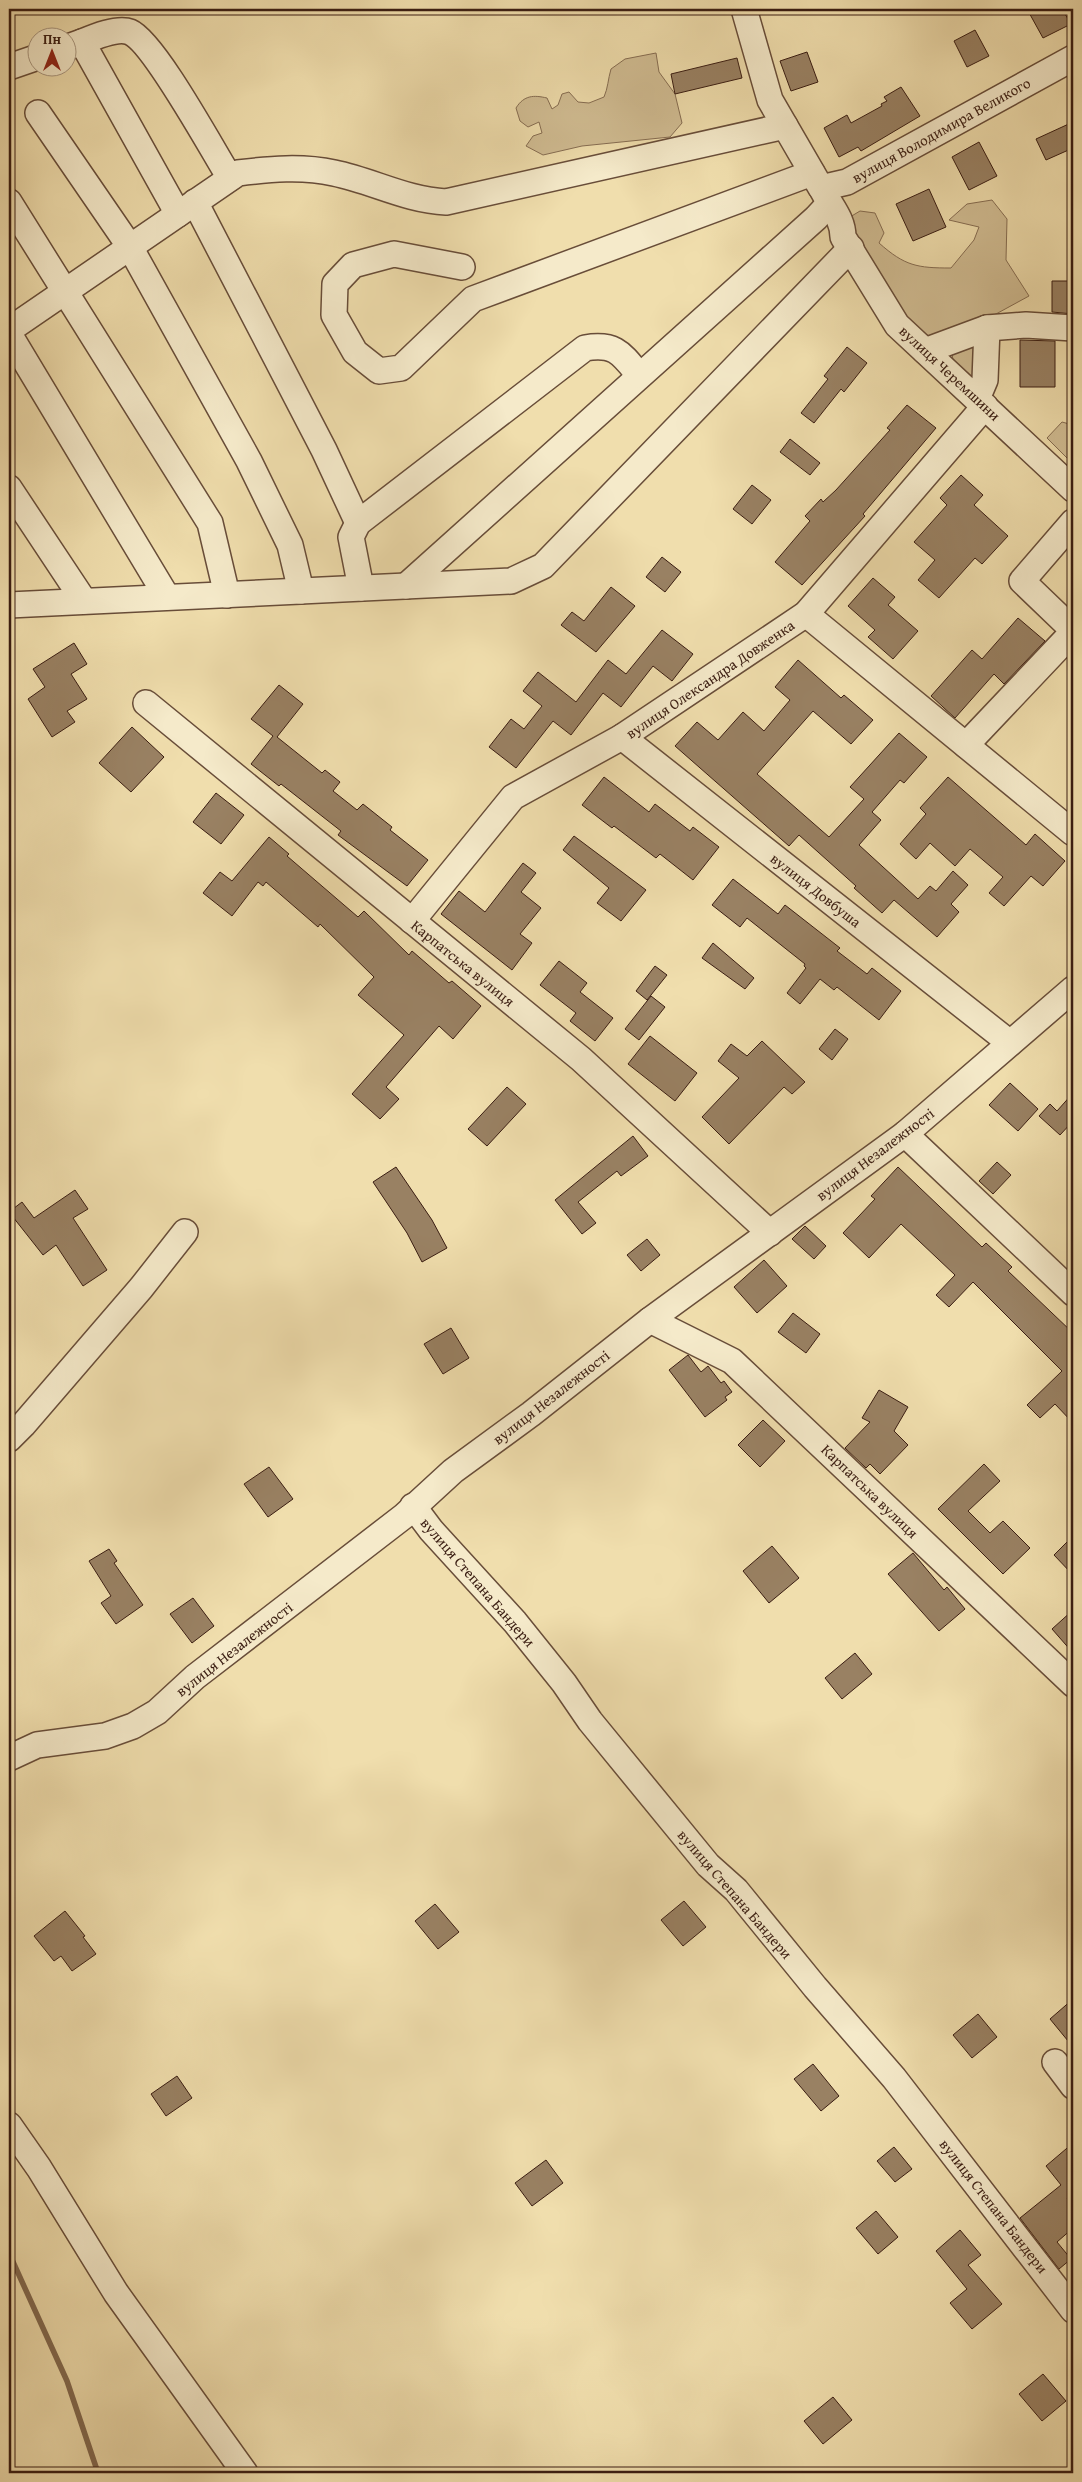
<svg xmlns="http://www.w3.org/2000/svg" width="1082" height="2482" font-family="'Gentium Book Plus',serif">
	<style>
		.green { fill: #d1bd93; stroke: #866d52 }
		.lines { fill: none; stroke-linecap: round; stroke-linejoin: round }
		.stream { stroke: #82694f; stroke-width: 5.5 }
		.building { fill: #998163; stroke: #3a1d12 }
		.minor-casing { stroke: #684d39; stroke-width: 28 }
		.minor { stroke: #f5eaca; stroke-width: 25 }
		.labels { text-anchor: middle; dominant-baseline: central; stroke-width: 4; stroke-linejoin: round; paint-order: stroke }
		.street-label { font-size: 15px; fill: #3a1d12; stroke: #f5eaca }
	</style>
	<rect width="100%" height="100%" fill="#f0dead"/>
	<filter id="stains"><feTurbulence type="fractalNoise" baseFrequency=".004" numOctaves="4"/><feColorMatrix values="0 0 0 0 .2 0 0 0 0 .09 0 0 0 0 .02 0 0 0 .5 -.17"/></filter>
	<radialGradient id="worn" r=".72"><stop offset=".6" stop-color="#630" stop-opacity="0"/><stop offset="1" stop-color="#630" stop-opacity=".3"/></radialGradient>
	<!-- green -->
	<g class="green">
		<path d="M656 53 659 72 675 94 682 123 670 137 582 146 543 155 526 146 533 136 542 133 539 122 528 127 520 121 516 108C524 95 534 95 547 98L552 109 558 105 562 94 569 92 578 102 589 103 604 97C608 88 608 79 611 69L625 59Z"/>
		<path d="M992 200 1007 219 1006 260 1029 296 996 314 922 338 883 314 840 223 860 211 875 213 884 233 879 243C905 266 917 268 951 268L974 240 979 227 949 220 967 204Z"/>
		<polygon points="972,344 975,349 974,379 968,379 953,362 952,351"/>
		<polygon points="1062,422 1073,425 1073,464 1047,438"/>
	</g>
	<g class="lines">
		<!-- stream -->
		<polyline class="stream" points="9,2253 67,2381 98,2473"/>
	</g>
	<!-- building -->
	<g class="building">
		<polygon points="1027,9 1062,9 1071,24 1043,38"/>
		<polygon points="975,30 989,56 967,67 954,41"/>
		<polygon points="807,52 818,82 791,91 780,61"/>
		<polygon points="737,58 742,78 675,94 671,74"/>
		<polygon points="901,87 920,116 861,151 858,147 839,157 824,128 847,115 851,123 882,106 881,104 887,101 884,97"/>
		<polygon points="1073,122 1073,148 1046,160 1036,139"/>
		<polygon points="979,142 997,176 969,190 952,157"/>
		<polygon points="929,189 946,227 913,241 896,204"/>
		<polygon points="1052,281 1073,281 1073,314 1052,312"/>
		<polygon points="1020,340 1055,341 1055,387 1020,387"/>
		<polygon points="847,347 867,363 844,392 841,389 814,423 801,413 828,379 824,376"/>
		<polygon points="907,405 936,428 863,514 865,516 802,585 775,562 810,521 805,516 821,499 823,502 836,490 890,430 887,428"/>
		<polygon points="790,439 820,463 810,475 780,452"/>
		<polygon points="961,475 983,495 974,505 1008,536 982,564 975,558 939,598 918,580 935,560 914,542 947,505 940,498"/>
		<polygon points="752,485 771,500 752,524 733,509"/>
		<polygon points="662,557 681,572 665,592 646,577"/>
		<polygon points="873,578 895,597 888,605 918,631 893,659 868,637 875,630 848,606"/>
		<polygon points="611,587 635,606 596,652 561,625 572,612 584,621"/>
		<polygon points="1018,618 1045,641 1004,684 994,674 955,718 931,696 972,650 982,659"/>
		<polygon points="662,630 693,654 672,681 653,666 621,707 603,693 571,735 553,721 516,768 489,747 511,719 524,729 542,706 523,691 538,672 576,702 608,660 626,674"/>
		<polygon points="74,643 87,664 71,674 87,699 67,711 75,722 52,737 28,699 45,687 33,669"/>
		<polygon points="798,660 841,698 844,695 873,720 851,744 813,711 757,774 829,837 864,799 850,787 899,733 927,757 904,783 900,780 872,812 881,820 859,845 918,899 930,886 936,891 953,871 968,885 951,904 959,912 937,937 894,900 882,913 854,888 856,886 799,835 789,846 675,746 697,722 718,740 743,712 764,731 790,700 775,687"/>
		<polygon points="279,685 303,704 277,737 322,773 325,770 340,782 333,791 357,810 363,804 392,827 390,830 428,860 407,886 338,835 341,831 281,784 279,786 251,764 273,736 251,719"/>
		<polygon points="132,727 164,757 131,792 99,763"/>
		<polygon points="604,777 649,812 655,804 690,831 693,827 719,847 693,880 660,854 656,858 614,826 612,828 582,805"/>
		<polygon points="948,777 1026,845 1035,834 1065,861 1043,886 1031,876 1004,906 989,893 1003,877 970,849 955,866 930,843 916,859 900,844 926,814 920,808"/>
		<polygon points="216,793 244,815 221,844 193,822"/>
		<polygon points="574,836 646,890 621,921 597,903 609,888 563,850"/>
		<polygon points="269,837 289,854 287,856 358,917 364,911 409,955 412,951 449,983 452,981 481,1006 453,1039 439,1026 386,1087 399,1099 380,1119 352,1094 404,1035 358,995 374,977 320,924 318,927 266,882 263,886 258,882 232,916 203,893 220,872 232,881"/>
		<polygon points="523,863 536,873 521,892 541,908 520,934 532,943 512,970 441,914 459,891 485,912"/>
		<polygon points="733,879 778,914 785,905 840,948 837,951 867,974 872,968 901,991 879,1020 837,987 834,990 820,979 800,1004 787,993 806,968 804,966 805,964 747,918 740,927 712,905"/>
		<polygon points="713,943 754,978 745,989 702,958"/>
		<polygon points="559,961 587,983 580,992 613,1018 595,1041 570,1021 576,1013 540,985"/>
		<polygon points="655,966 667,975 647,1000 636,991"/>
		<polygon points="651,996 665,1007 639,1040 625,1029"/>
		<polygon points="835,1029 848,1039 832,1060 819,1049"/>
		<polygon points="650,1036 697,1073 675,1101 628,1064"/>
		<polygon points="762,1041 805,1082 792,1094 784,1087 729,1144 702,1117 739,1078 718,1061 731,1044 747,1056"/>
		<polygon points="1010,1083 1038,1109 1018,1131 989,1105"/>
		<polygon points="507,1087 526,1104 487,1146 468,1129"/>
		<polygon points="1073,1093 1073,1121 1060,1135 1039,1116 1050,1104 1057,1111"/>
		<polygon points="633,1136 648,1156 621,1176 617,1171 578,1202 596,1223 582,1234 555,1200"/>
		<polygon points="997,1162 1011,1175 993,1194 979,1181"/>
		<polygon points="396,1167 432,1220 447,1248 422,1262 407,1233 373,1182"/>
		<polygon points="898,1167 982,1247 986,1243 1012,1267 1008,1271 1073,1333 1073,1423 1055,1404 1040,1418 1027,1405 1062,1371 973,1282 949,1307 936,1295 955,1275 901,1224 869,1258 843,1233 875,1199 871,1196"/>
		<polygon points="75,1190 88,1209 73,1218 107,1270 83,1286 56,1245 43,1255 9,1212 22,1202 34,1218"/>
		<polygon points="805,1226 826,1246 814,1259 792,1239"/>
		<polygon points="647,1239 660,1255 641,1271 627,1255"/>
		<polygon points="764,1260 787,1286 757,1313 734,1287"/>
		<polygon points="793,1313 820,1334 806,1353 778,1332"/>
		<polygon points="451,1328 469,1358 443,1374 424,1344"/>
		<polygon points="688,1355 701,1372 708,1366 721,1383 724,1381 732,1392 725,1397 727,1400 705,1417 669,1370"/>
		<polygon points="879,1390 908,1407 894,1431 908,1445 880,1474 870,1464 866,1468 845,1448 870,1422 862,1418"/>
		<polygon points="763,1420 785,1441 760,1467 738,1445"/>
		<polygon points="984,1464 1000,1481 968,1511 990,1533 1003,1521 1030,1548 1003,1574 938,1509"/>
		<polygon points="269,1467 293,1499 268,1517 244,1484"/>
		<polygon points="1073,1536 1073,1575 1054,1555"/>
		<polygon points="772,1546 799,1578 769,1603 743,1571"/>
		<polygon points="109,1549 117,1561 114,1563 143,1605 116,1624 101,1603 111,1596 89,1561"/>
		<polygon points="913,1553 944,1590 947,1587 965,1609 939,1631 888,1574"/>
		<polygon points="193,1598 214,1626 192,1643 170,1614"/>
		<polygon points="1073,1610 1073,1653 1052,1629"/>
		<polygon points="855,1653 872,1674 842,1699 825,1678"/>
		<polygon points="684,1901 706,1927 683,1946 661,1920"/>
		<polygon points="435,1904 459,1932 438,1949 415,1921"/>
		<polygon points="65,1911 85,1936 83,1937 96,1954 72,1971 61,1956 54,1961 34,1936"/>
		<polygon points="1073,1999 1073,2047 1050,2019"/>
		<polygon points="978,2014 997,2037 972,2058 953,2035"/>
		<polygon points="813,2064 839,2096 821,2111 794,2079"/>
		<polygon points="177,2076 192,2098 166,2116 151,2094"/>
		<polygon points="1073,2143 1073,2200 1070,2196 1067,2198 1073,2206 1073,2228 1057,2242 1071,2259 1059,2269 1020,2218 1061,2185 1046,2166"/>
		<polygon points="894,2147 912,2169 895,2182 877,2161"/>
		<polygon points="546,2160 563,2183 532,2206 515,2183"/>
		<polygon points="876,2211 898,2237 878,2254 856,2228"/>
		<polygon points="960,2230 981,2255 968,2265 1002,2304 972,2329 950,2303 967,2289 936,2251"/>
		<polygon points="1043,2374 1066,2401 1042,2421 1019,2394"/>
		<polygon points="833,2397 852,2420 823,2444 804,2421"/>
	</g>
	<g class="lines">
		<defs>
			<g id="minor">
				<polyline points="744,9 770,100 821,188 847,182 1073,58"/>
				<path d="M82 42C94 37 118 27 130 32 154 42 213 151 230 178"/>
				<polyline points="68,47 82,42 178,214"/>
				<polyline points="9,67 38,57"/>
				<polyline points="38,113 130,247 249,461 290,545 301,591"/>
				<path d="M822 189C830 206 843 218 843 237L897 325 1073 489"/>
				<polyline points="9,202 210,523 227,595"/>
				<polyline points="195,202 324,450 358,523"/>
				<polyline points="462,267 394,254 353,265 335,284 334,315 355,352 379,371 401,368 473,299 812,173"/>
				<path d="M9 330 238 173C270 169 302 166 334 173 373 181 406 200 446 202L785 126"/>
				<polyline points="9,334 167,597"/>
				<polyline points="925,351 987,328 1026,325 1073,328"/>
				<polyline points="977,399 985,380 987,328"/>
				<polyline points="9,488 84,601"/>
				<polyline points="1073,522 1022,581 1073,630"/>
				<polyline points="406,586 816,218 829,204"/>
				<path d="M361 588 351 537 358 523 585 348C615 343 621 353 639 375"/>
				<polyline points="9,605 511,581 543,566 851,248"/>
				<polyline points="806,614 1073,833"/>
				<polyline points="146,703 581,1059 770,1233"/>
				<polyline points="622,737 1010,1043"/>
				<polyline points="966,745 1073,632"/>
				<polyline points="412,921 513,797 622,737 806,614 985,406"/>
				<polyline points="905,1134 1073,1293"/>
				<polyline points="650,1320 732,1361 1073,1684"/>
				<polyline points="9,1439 23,1425 141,1288 185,1232"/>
				<polyline points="413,1506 431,1530 515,1622 564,1683 590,1721 708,1865 736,1890 815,1987 894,2078 1073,2310"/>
				<polyline points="9,1758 37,1745 105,1736 133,1726 157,1712 195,1677 404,1516 453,1471 531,1414 650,1320 905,1134 1073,989"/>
				<polyline points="1055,2062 1073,2086"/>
				<polyline points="9,2125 39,2168 116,2293 245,2473"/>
			</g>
		</defs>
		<!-- minor casing -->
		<use href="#minor" class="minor-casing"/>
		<!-- minor -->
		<use href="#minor" class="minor"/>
	</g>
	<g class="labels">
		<!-- street labels -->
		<g class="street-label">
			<text transform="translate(941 130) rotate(-29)">вулиця Володимира Великого</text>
			<text transform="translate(950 373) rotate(43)">вулиця Черемшини</text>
			<text transform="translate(710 679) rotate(-34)">вулиця Олександра Довженка</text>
			<text transform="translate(816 890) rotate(38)">вулиця Довбуша</text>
			<text transform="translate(463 963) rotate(39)">Карпатська вулиця</text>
			<text transform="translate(875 1154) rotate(-37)">вулиця Незалежності</text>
			<text transform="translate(551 1397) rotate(-38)">вулиця Незалежності</text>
			<text transform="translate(870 1491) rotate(44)">Карпатська вулиця</text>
			<text transform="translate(478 1582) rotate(49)">вулиця Степана Бандери</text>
			<text transform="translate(234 1649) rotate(-38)">вулиця Незалежності</text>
			<text transform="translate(735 1894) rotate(49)">вулиця Степана Бандери</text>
			<text transform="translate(994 2206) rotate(52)">вулиця Степана Бандери</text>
		</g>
	</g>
	<!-- margin -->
	<rect width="1082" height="2482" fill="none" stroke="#f0dead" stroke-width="30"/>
	<rect x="10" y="10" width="1062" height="2462" fill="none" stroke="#3a1d12" stroke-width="2.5"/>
	<rect x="15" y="15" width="1052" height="2452" fill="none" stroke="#3a1d12"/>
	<!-- north arrow -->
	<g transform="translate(52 52)"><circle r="24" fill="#f5eaca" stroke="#aa9880"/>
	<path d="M0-4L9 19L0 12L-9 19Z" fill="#8f2418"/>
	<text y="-8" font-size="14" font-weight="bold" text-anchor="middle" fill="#3a1d12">Пн</text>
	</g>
	<rect width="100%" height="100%" filter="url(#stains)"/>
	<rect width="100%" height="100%" fill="url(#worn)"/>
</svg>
